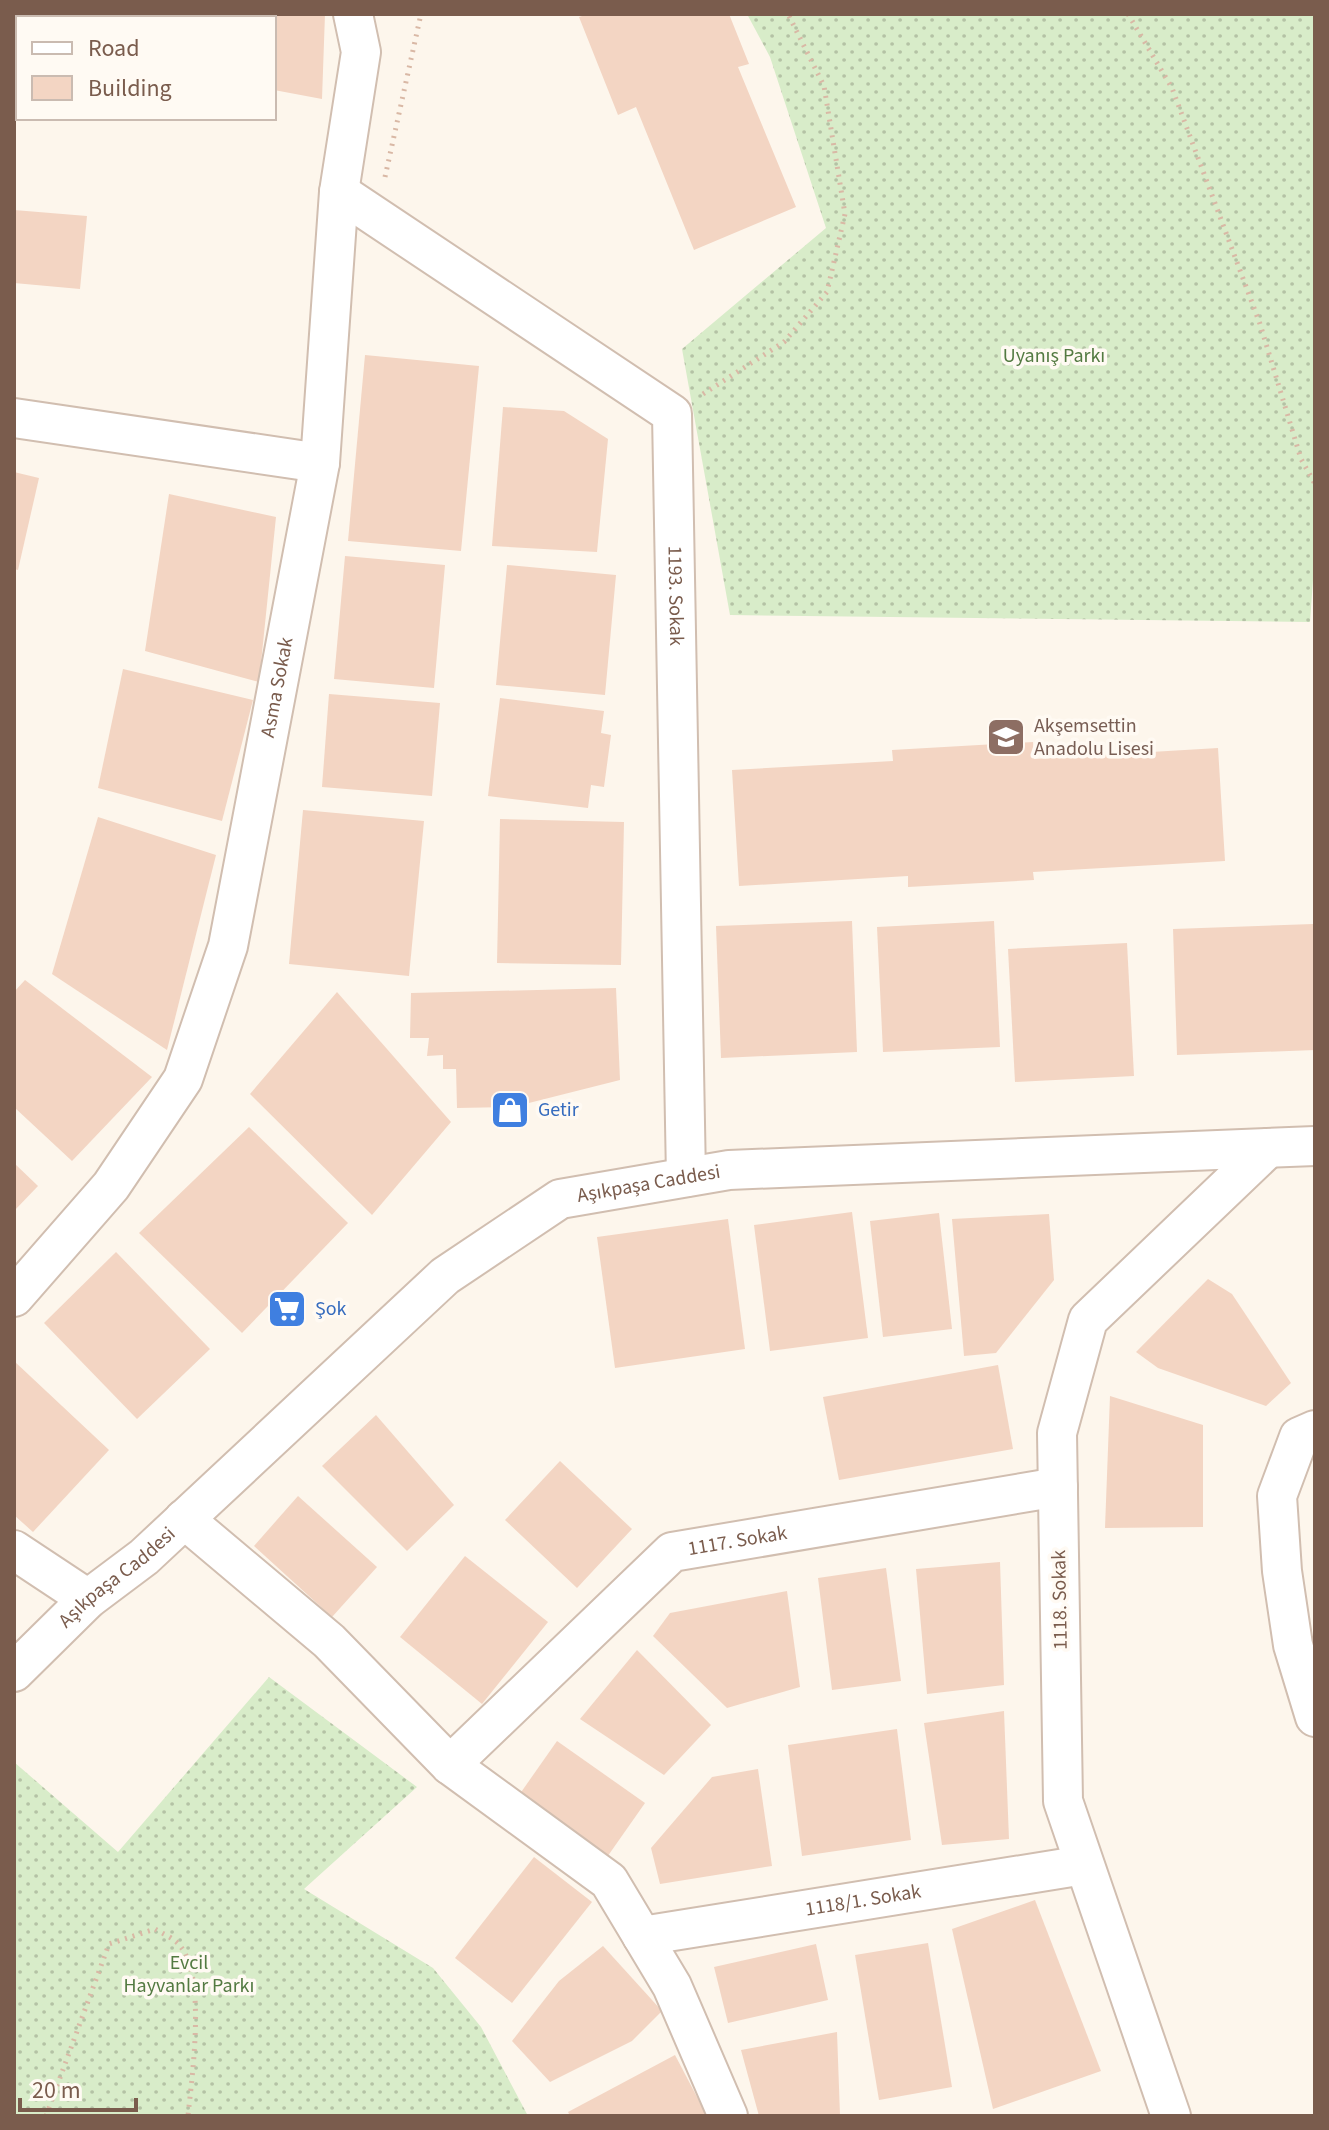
<svg xmlns="http://www.w3.org/2000/svg" width="1329" height="2130" font-family="'Source Sans 3',sans-serif">
	<style>
		.grass { fill: url(#grass-dots) }
		.building { fill: #f3d5c3 }
		.lines { fill: none; stroke-linecap: round; stroke-linejoin: round }
		.street-casing { stroke: #d1beb0; stroke-width: 42 }
		.path { stroke: #d9b8a5; stroke-width: 5; stroke-dasharray: 2 6; stroke-linecap: butt }
		.street { stroke: #fff; stroke-width: 38 }
		.labels { text-anchor: middle; dominant-baseline: central; stroke-width: 7; stroke-linejoin: round; paint-order: stroke }
		.park-label { font-size: 20px; fill: #537a41; stroke: #fffaf3 }
		.street-label { font-size: 20px; fill: #7a5c4d; stroke: #fffaf3 }
		.education-label { font-size: 20px; fill: #785e54; stroke: #fffaf3; text-anchor: start }
		.shop-label { font-size: 20px; fill: #366cbe; stroke: #fffaf3; text-anchor: start }
	</style>
	<defs>
		<pattern id="grass-dots" width="8" height="8" patternUnits="userSpaceOnUse" patternTransform="scale(2)"><rect width="8" height="8" fill="#d8ecc9"/><path d="M2 2h.1M6 6h.1" fill="none" stroke="#b4c2a5" stroke-width="1.8" stroke-linecap="round"/></pattern>
	</defs>
	<rect width="100%" height="100%" fill="#fdf6ec"/>
	<!-- grass -->
	<g class="grass">
		<polygon points="747,14 1315,14 1315,552 1310,622 730,615 682,349 826,228 770,57"/>
		<polygon points="269,1677 417,1787 304,1889 433,1968 481,2027 528,2116 14,2116 14,1762 118,1852"/>
	</g>
	<!-- building -->
	<g class="building">
		<polygon points="14,14 325,14 322,99 274,90 274,18 18,18 18,46 14,45"/>
		<polygon points="588,14 729,14 749,64 738,67 796,207 694,250 636,107 618,115 579,17"/>
		<polygon points="14,210 87,216 80,289 14,283"/>
		<polygon points="365,355 479,366 461,551 348,541"/>
		<polygon points="503,407 564,411 608,439 597,552 492,546"/>
		<polygon points="14,472 39,478 18,570 14,569"/>
		<polygon points="169,494 276,517 259,682 145,651"/>
		<polygon points="345,556 445,565 434,688 334,679"/>
		<polygon points="507,565 616,575 605,695 496,685"/>
		<polygon points="123,669 253,700 222,821 98,788"/>
		<polygon points="329,694 440,703 432,796 322,787"/>
		<polygon points="500,698 604,711 601,733 611,735 604,787 591,785 588,808 488,796"/>
		<polygon points="1033,742 1034,759 1218,748 1225,861 1033,872 1034,880 908,887 908,876 739,886 732,770 893,761 892,750"/>
		<polygon points="303,810 424,821 409,976 289,964"/>
		<polygon points="98,817 216,855 167,1050 52,974"/>
		<polygon points="500,819 624,822 621,965 497,963"/>
		<polygon points="852,921 857,1052 721,1058 716,926"/>
		<polygon points="994,921 1000,1047 883,1052 877,927"/>
		<polygon points="1313,924 1315,1050 1177,1055 1173,929"/>
		<polygon points="1127,943 1134,1076 1015,1082 1008,949"/>
		<polygon points="25,980 152,1077 72,1161 14,1107 14,992"/>
		<polygon points="616,988 620,1080 513,1107 457,1108 456,1069 443,1069 443,1055 427,1056 429,1038 410,1038 411,993"/>
		<polygon points="337,992 451,1122 372,1215 250,1094"/>
		<polygon points="249,1127 348,1223 242,1333 139,1233"/>
		<polygon points="14,1163 38,1186 14,1211"/>
		<polygon points="852,1212 868,1338 770,1351 754,1225"/>
		<polygon points="939,1213 952,1329 883,1337 870,1221"/>
		<polygon points="1049,1214 1054,1280 996,1353 964,1356 952,1219"/>
		<polygon points="728,1219 745,1349 615,1368 597,1237"/>
		<polygon points="116,1252 210,1349 137,1419 44,1323"/>
		<polygon points="1208,1279 1232,1294 1291,1383 1266,1406 1158,1368 1136,1352"/>
		<polygon points="14,1361 109,1450 33,1532 14,1515"/>
		<polygon points="998,1365 1013,1449 839,1480 823,1397"/>
		<polygon points="1110,1396 1203,1425 1203,1527 1105,1528"/>
		<polygon points="376,1415 454,1505 407,1551 322,1466"/>
		<polygon points="560,1461 632,1529 577,1588 505,1520"/>
		<polygon points="298,1496 377,1567 332,1617 254,1546"/>
		<polygon points="465,1556 548,1622 482,1704 400,1637"/>
		<polygon points="1000,1562 1004,1685 927,1694 916,1569"/>
		<polygon points="886,1568 901,1681 832,1690 818,1578"/>
		<polygon points="787,1591 800,1687 727,1708 653,1636 670,1613"/>
		<polygon points="637,1650 711,1725 664,1775 580,1719"/>
		<polygon points="1004,1711 1009,1839 942,1845 924,1723"/>
		<polygon points="897,1729 911,1840 802,1856 788,1745"/>
		<polygon points="557,1741 645,1803 605,1860 517,1798"/>
		<polygon points="758,1769 772,1866 660,1884 651,1848 712,1777"/>
		<polygon points="534,1857 592,1902 512,2003 455,1958"/>
		<polygon points="1035,1900 1101,2071 993,2109 952,1929"/>
		<polygon points="928,1943 952,2087 879,2100 855,1955"/>
		<polygon points="816,1944 828,2000 728,2023 714,1967"/>
		<polygon points="603,1946 662,2011 632,2041 550,2082 512,2041 559,1981"/>
		<polygon points="837,2032 840,2115 759,2116 741,2050"/>
		<polygon points="675,2055 707,2116 570,2116 568,2112"/>
	</g>
	<g class="lines">
		<defs>
			<g id="street">
				<path id="s1" d="M339 192 672 414 686 1177"/>
				<polyline points="14,418 320,463"/>
				<path id="s2" d="M14 1297 111 1186 183 1079 228 946 320 463 339 192 361 52 353 14"/>
				<polyline points="1315,1430 1299,1437 1277,1496 1282,1571 1293,1645 1315,1717"/>
				<polyline points="184,1519 329,1641 450,1765 609,1881 672,1986 728,2116"/>
				<polyline points="14,1550 88,1599"/>
				<path id="s3" d="M14 1672 88 1599 144 1557 445 1276 560 1199 729 1170 1315 1146"/>
				<path id="s4" d="M450 1765 672 1552 1058 1487"/>
				<path id="s5" d="M642 1936 1084 1865"/>
				<polyline points="1171,2116 1063,1801 1057,1433 1088,1320 1268,1148"/>
			</g>
		</defs>
		<!-- street casing -->
		<use href="#street" class="street-casing"/>
		<!-- path -->
		<g class="path">
			<polyline points="1128,14 1172,88 1260,324 1301,459 1315,484"/>
			<polyline points="385,177 421,14"/>
			<polyline points="703,394 784,342 827,292 845,214 824,86 788,14"/>
			<path d="M46 2116 109 1944 155 1929C163 1934 176 1939 181 1947 206 1979 192 2076 188 2116"/>
		</g>
		<!-- street -->
		<use href="#street" class="street"/>
	</g>
	<!-- icons -->
	<defs>
		<symbol id="school-square" viewBox="-11 -11 22 22"><rect x="-9" y="-9" width="18" height="18" rx="4" fill="#8d6e63" stroke="#fffaf3"/><path d="M0-5L7-2L0 1L-7-2ZM-4 1L0 2.5L4 1V4Q0 6-4 4Z" fill="#fff"/></symbol>
		<symbol id="shop-square" viewBox="-11 -11 22 22"><rect x="-9" y="-9" width="18" height="18" rx="4" fill="#3f7fe0" stroke="#fffaf3"/><path d="M-5-2.5h2.3a2.7 3.5 0 0 1 5.4 0H5L5.5 6h-11ZM-1.5-2.5h3a1.5 2.3 0 0 0-3 0Z" fill="#fff"/></symbol>
		<symbol id="supermarket-square" viewBox="-11 -11 22 22"><rect x="-9" y="-9" width="18" height="18" rx="4" fill="#3f7fe0" stroke="#fffaf3"/><path d="M-6-5.5h2.5l.6 2H6L4.5 2H-2.5L-4.4-4H-6ZM-1.5 3.2a1.3 1.3 0 1 0 .1 0ZM3 3.2a1.3 1.3 0 1 0 .1 0Z" fill="#fff"/></symbol>
	</defs>
	<g fill-rule="evenodd">
		<use href="#school-square" x="984" y="715" width="44" height="44"/>
		<use href="#shop-square" x="488" y="1088" width="44" height="44"/>
		<use href="#supermarket-square" x="265" y="1287" width="44" height="44"/>
	</g>
	<g class="labels">
		<!-- park labels -->
		<g class="park-label">
			<text x="1054" y="356">Uyanış Parkı</text>
			<text x="189" y="1963">Evcil<tspan x="189" dy="23">Hayvanlar Parkı</tspan></text>
		</g>
		<!-- street labels -->
		<g class="street-label">
			<text stroke="none"><textPath href="#s1" startOffset="582">1193. Sokak</textPath></text>
			<text stroke="none"><textPath href="#s2" startOffset="680">Asma Sokak</textPath></text>
			<text stroke="none"><textPath href="#s3" startOffset="814">Aşıkpaşa Caddesi</textPath></text>
			<text stroke="none"><textPath href="#s4" startOffset="374">1117. Sokak</textPath></text>
			<text stroke="none"><textPath href="#s3" startOffset="140">Aşıkpaşa Caddesi</textPath></text>
			<text transform="translate(1060 1600) rotate(-91)">1118. Sokak</text>
			<text stroke="none"><textPath href="#s5" startOffset="224">1118/1. Sokak</textPath></text>
		</g>
		<!-- education labels -->
		<g class="education-label">
			<text x="1034" y="726">Akşemsettin<tspan x="1034" dy="23">Anadolu Lisesi</tspan></text>
		</g>
		<!-- shop labels -->
		<g class="shop-label">
			<text x="538" y="1110">Getir</text>
			<text x="315" y="1309">Şok</text>
		</g>
	</g>
	<!-- border -->
	<rect width="1329" height="2130" fill="none" stroke="#7a5c4d" stroke-width="32"/>
	<!-- legend -->
	<rect x="16" y="16" width="260" height="104" fill="#fffaf3" stroke="#cabbb1" stroke-width="2"/>
	<rect x="32" y="42" width="40" height="12" fill="#ffffff" stroke="#cabbb1" stroke-width="2"/>
	<text x="88" y="56" font-size="24" fill="#7a5c4d">Road</text>
	<rect x="32" y="76" width="40" height="24" fill="#f3d5c3" stroke="#cabbb1" stroke-width="2"/>
	<text x="88" y="96" font-size="24" fill="#7a5c4d">Building</text>
	<!-- scale -->
	<path d="M20 2098v12h116v-12" fill="none" stroke="#7a5c4d" stroke-width="4"/>
	<text x="32" y="2098" font-size="24" fill="#7a5c4d" stroke="#fffaf3" stroke-width="6" paint-order="stroke">20 m</text>
</svg>
